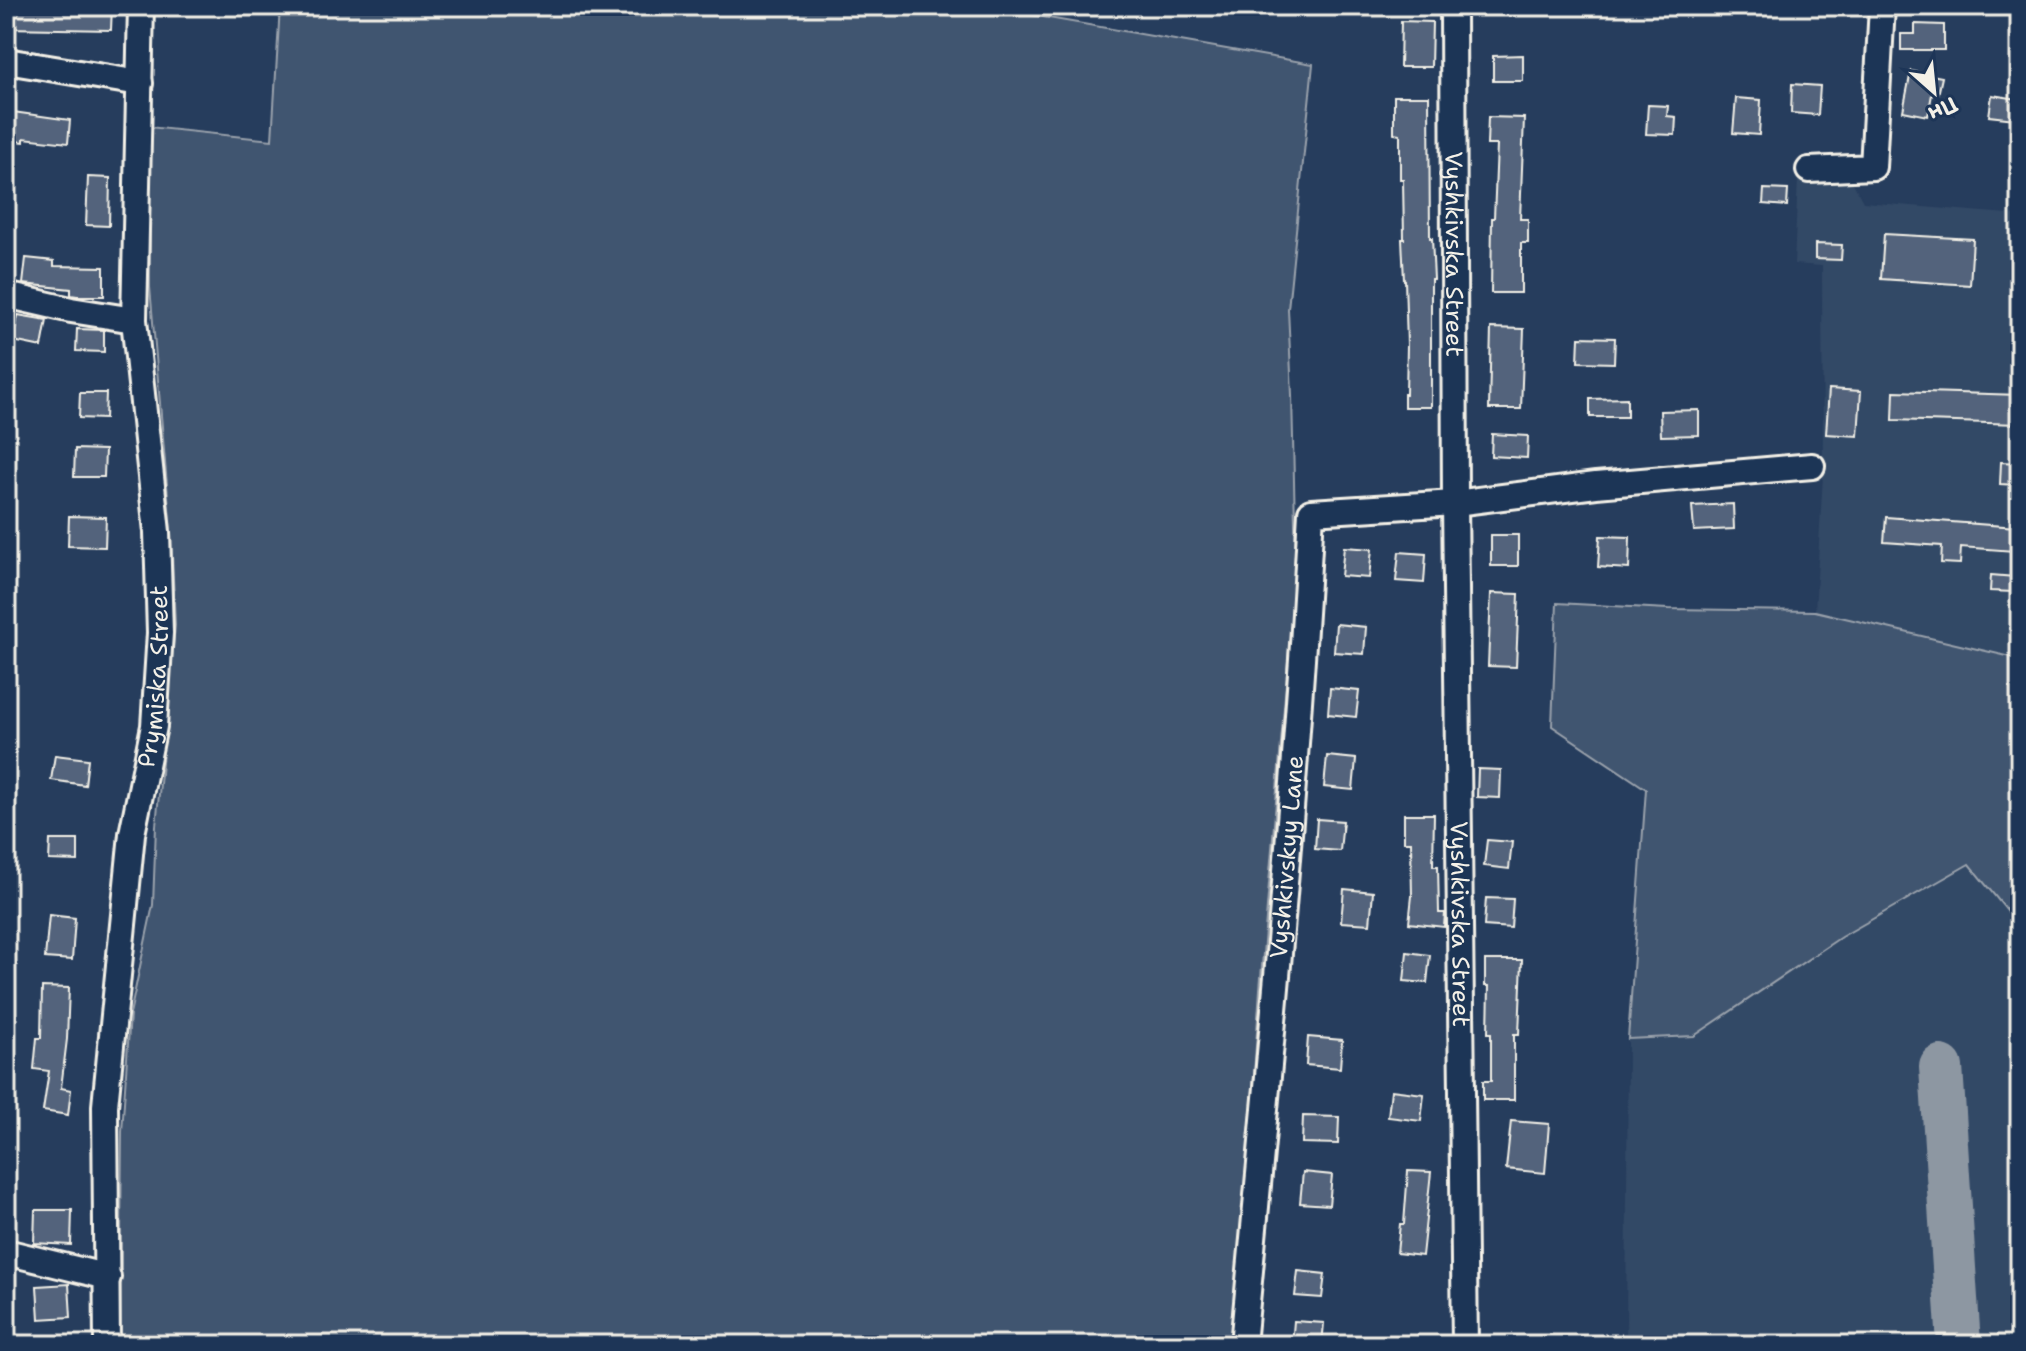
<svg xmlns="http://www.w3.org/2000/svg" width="2026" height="1351" font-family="'Shantell Sans',sans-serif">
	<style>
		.built { fill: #334966 }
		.green { fill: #40546f; stroke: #9aa2ac; stroke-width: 2 }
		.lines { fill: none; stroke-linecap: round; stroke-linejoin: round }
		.taxiway { stroke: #8d97a2; stroke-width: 44 }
		.building { fill: #52647b; stroke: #f4f1e8; stroke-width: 2 }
		.minor-casing { stroke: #f4f1e8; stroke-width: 30 }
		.minor { stroke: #1d3557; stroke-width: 24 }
		.labels { text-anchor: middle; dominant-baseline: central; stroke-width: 6; stroke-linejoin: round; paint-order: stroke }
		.street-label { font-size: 24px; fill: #f4f1e8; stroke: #1d3557 }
	</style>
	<rect width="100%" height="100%" fill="#263d5d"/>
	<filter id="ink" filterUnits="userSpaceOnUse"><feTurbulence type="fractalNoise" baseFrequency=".0125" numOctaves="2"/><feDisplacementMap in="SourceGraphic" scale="16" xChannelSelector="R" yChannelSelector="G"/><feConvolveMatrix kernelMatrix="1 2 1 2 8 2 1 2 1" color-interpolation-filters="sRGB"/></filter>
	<g filter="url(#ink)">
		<!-- built -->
		<g class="built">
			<polygon points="1798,179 1852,181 1863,202 2020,215 2020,659 1815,611 1823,476 1822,266 1794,264"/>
			<polygon points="1969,863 2020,927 2020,1345 1626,1345 1628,1039 1694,1036 1841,937"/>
		</g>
		<!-- green -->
		<g class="green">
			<polygon points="280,6 980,6 1313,64 1288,309 1292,395 1296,567 1260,989 1235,1345 120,1345 122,1132 130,1014 153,905 156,826 175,625 171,532 150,287 149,127 272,140"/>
			<polygon points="1557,603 1668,609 1815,611 2020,659 2020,927 1969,864 1841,937 1694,1036 1628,1039 1646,789 1552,726"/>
		</g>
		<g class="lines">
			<!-- taxiway -->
			<polyline class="taxiway" points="1941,1067 1959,1345"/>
		</g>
		<!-- building -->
		<g class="building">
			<polygon points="6,6 112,6 111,30 6,28"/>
			<polygon points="1401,21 1432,22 1431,67 1400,67"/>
			<polygon points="1915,24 1944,25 1944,50 1901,50 1901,34 1915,34"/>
			<polygon points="1523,55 1523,81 1493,81 1493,56"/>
			<polygon points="1911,71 1942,77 1938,95 1932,94 1928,116 1903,111"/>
			<polygon points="1792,84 1820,86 1818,115 1791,113"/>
			<polygon points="1992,95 2018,99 2015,119 1989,116"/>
			<polygon points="1394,96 1429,96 1430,238 1432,238 1434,279 1431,279 1431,407 1404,407 1404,394 1406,394 1407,345 1405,280 1404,280 1402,239 1404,239 1403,179 1400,179 1400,134 1394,133"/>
			<polygon points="1736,98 1761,100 1759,135 1733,133"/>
			<polygon points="1648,105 1668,106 1667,116 1676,117 1675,135 1646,134"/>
			<polygon points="6,111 70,120 68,143 24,138 24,142 6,140"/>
			<polygon points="1488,117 1524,118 1520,219 1528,219 1528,243 1521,243 1521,293 1491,293 1492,218 1494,218 1497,145 1487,145"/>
			<polygon points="88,177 110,178 109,226 86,225"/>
			<polygon points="1764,189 1788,190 1787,206 1763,204"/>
			<polygon points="1884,234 1973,239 1970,285 1881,279"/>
			<polygon points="1815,244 1842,245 1841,260 1815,259"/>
			<polygon points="26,258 54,261 54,266 104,267 104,296 77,296 71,295 71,289 23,284"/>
			<polygon points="18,315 47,320 42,347 13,341"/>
			<polygon points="1491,328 1524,329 1521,409 1489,409"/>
			<polygon points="77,329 104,330 104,352 76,351"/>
			<polygon points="1579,337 1615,338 1614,363 1578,362"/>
			<polygon points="1829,389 1861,391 1858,436 1826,434"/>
			<polygon points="1894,391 2020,395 2019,424 1893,420"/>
			<polygon points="80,393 106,393 105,419 79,418"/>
			<polygon points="1627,398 1627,417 1590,417 1590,399"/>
			<polygon points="1699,410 1699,435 1661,436 1660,411"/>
			<polygon points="1492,434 1528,436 1527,458 1491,456"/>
			<polygon points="75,449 105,450 104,477 74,477"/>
			<polygon points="2001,462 2018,463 2017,485 2000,484"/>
			<polygon points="1733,504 1734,529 1694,531 1692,506"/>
			<polygon points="69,516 106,517 105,547 68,546"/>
			<polygon points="1886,517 2016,527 2014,551 1961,547 1960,564 1941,563 1942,546 1884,542"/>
			<rect x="1491" y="535" width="27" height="31"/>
			<polygon points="1600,536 1630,537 1629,569 1598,567"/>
			<polygon points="1344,547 1372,549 1369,578 1341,576"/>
			<polygon points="1399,552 1426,554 1424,583 1396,581"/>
			<polygon points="1991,575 2015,577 2014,592 1990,591"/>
			<polygon points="1491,593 1519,594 1516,667 1488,666"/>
			<polygon points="1336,624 1366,627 1364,654 1334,652"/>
			<polygon points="1330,688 1359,691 1356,717 1328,714"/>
			<polygon points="55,755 88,759 85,785 51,780"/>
			<polygon points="1327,756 1356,759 1353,790 1324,787"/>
			<polygon points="1478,769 1501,770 1500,798 1477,797"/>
			<polygon points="1404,814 1434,814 1433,866 1438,866 1439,913 1445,913 1444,927 1409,923 1412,896 1411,842 1404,842"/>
			<polygon points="1317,819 1343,821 1340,851 1315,849"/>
			<polygon points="50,840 78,840 78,861 49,860"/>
			<polygon points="1487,840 1512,842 1509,869 1484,866"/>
			<polygon points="1344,889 1373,892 1370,924 1341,922"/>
			<polygon points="1486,898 1513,899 1511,928 1484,926"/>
			<polygon points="49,915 75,918 72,960 45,958"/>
			<polygon points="1407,952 1430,955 1427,983 1404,981"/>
			<polygon points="1485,960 1522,960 1519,1034 1514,1034 1514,1100 1483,1100 1483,1081 1491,1081 1491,1033 1488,1033 1489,986 1485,986"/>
			<polygon points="42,987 69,988 67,1039 61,1088 71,1090 68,1115 43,1111 49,1071 34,1069 37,1038 41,1038"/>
			<polygon points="1308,1037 1342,1040 1340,1068 1306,1065"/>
			<polygon points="1391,1090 1424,1094 1421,1121 1388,1117"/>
			<polygon points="1303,1116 1339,1117 1338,1144 1302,1143"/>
			<polygon points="1511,1121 1549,1124 1545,1173 1506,1169"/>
			<polygon points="1408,1171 1431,1172 1422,1256 1397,1253 1400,1224 1404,1224"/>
			<polygon points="1303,1172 1332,1175 1329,1205 1300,1203"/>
			<polygon points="35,1210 72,1210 71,1245 34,1243"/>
			<polygon points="1298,1271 1325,1274 1322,1298 1295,1296"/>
			<polygon points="69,1284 71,1317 39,1319 37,1286"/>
			<polygon points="1294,1321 1324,1323 1322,1345 1292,1345"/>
		</g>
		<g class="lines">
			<defs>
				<g id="minor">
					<path id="s1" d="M1453 6 1455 503 1465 1345"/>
					<polyline points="6,61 140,83"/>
					<polyline points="1809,170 1873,167 1882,6"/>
					<polyline points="6,295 71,310 134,320"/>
					<polyline points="6,1252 108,1277"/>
					<path id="s2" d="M107 1345 105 1106 132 834 154 726 160 633 157 532 134 320 141 6"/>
					<path id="s3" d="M1243 1345C1269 1068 1296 790 1311 512L1455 503 1596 485 1812 466"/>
				</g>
			</defs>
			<!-- minor casing -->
			<use href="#minor" class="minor-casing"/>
			<!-- minor -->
			<use href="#minor" class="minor"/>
		</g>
	</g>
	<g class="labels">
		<!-- street labels -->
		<g class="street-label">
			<text stroke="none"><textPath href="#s1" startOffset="248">Vyshkivska Street</textPath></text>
			<text stroke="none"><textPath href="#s2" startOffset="672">Prymiska Street</textPath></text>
			<text stroke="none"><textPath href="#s3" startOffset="490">Vyshkivskyy Lane</textPath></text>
			<text stroke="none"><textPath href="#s1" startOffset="918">Vyshkivska Street</textPath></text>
		</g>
	</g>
	<!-- margin -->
	<rect width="2026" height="1351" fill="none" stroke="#1d3557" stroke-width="32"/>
	<rect x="16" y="16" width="1994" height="1319" fill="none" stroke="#f4f1e8" stroke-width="3" filter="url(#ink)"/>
	<!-- north arrow -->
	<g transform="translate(1934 92) rotate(153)" stroke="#1d3557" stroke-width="6" paint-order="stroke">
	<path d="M0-6L14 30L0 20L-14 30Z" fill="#f4f1e8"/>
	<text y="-12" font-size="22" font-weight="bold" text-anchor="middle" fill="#f4f1e8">Пн</text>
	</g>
</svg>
